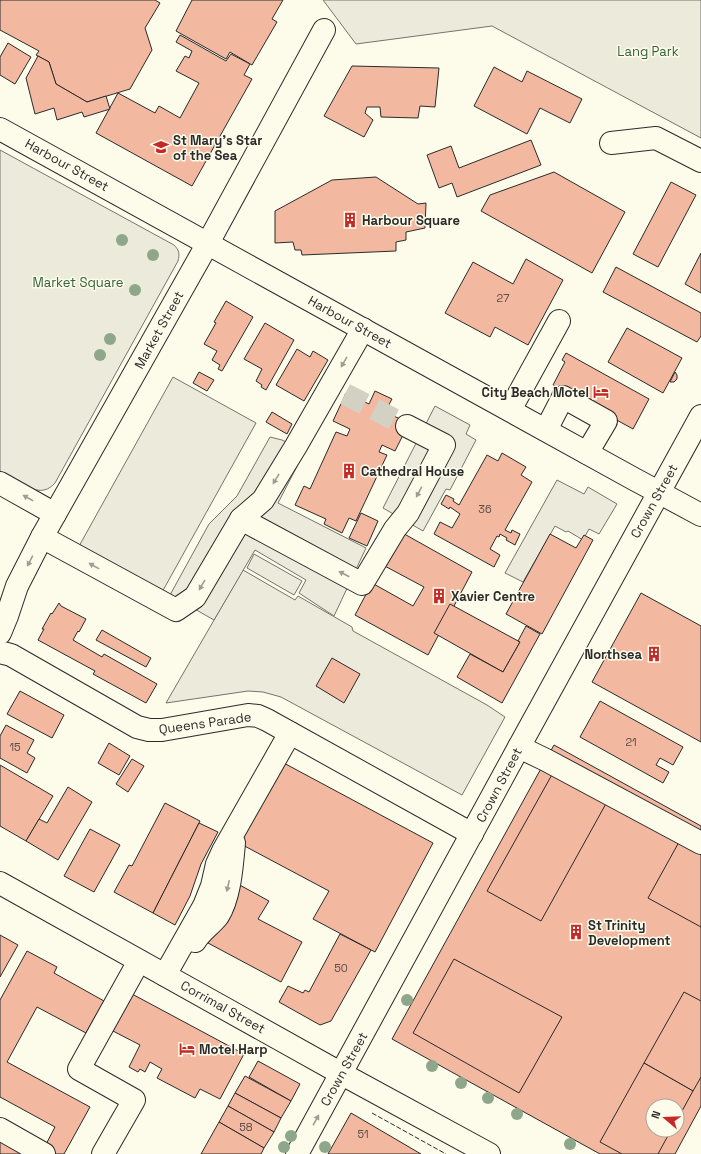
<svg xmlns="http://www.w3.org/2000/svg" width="701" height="1154" font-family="'Space Grotesk',sans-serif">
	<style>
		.green { fill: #ecebdb; stroke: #74746e }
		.parking { fill: #eceadb; stroke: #74746e }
		.building { fill: #f2b8a0; stroke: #2b2b2b; fill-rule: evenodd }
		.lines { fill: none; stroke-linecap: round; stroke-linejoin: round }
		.minor-tunnel { stroke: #d3d1c4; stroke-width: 22; stroke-dasharray: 22 11; stroke-linecap: butt }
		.minor-casing { stroke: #2b2b2b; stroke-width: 24 }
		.major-casing { stroke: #2b2b2b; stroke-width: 24 }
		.minor { stroke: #fdfbea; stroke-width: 22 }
		.major { stroke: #fdfbea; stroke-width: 22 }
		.fence { stroke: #2b2b2b; stroke-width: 1; stroke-dasharray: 5 2; stroke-linecap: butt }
		.tree { fill: #8ea78a }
		.oneway { fill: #9e9d94 }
		.labels { text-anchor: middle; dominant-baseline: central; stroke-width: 3; stroke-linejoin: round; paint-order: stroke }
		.number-label { font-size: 11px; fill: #5d4e48 }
		.park-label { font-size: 13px; fill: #34623c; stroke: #fdfbea }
		.poi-label { font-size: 13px; font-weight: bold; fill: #2b2b2b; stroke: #fdfbea; text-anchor: start }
		.street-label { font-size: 13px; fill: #2b2b2b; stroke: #fdfbea }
	</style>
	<rect width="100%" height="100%" fill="#fdfbea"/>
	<!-- green -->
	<g class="green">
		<polygon points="323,0 701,0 701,138 492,26 356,44"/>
		<path d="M0 150 174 245C179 250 180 254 178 261L55 483C52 486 49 489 44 490 32 493 11 477 0 471Z"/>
		<polygon points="173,377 256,423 161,594 78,548"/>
		<polygon points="557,480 584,494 588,487 617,504 599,534 589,529 583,540 568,531 566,532 555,526 523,582 505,573"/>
		<polygon points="243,570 295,600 298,596 352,627 353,631 487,705 505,717 462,795 281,697 263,692 248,691 166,703"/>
	</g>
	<!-- parking -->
	<g class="parking">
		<polygon points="435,406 470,425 466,434 476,440 450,490 446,489 423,531 383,508"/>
		<polygon points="270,437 282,440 305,451 278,503 366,548 334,616 299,593 306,580 255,550 214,620 170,595 209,524 237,496"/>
		<polygon points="254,554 302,581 294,595 247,568"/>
	</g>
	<!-- building -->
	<g class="building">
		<polygon points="0,0 155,0 160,3 145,28 152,50 130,89 87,102 56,84 49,62 36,55 39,51 0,30"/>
		<polygon points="192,0 283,0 272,19 277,22 252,65 230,52 226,59 176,31"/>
		<polygon points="180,35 226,61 231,54 250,64 244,75 252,79 192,186 96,133 118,93 155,113 159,106 180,118 199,83 176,71 185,56 189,58 192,51 176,42"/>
		<polygon points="8,43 31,57 15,84 0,75 0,57"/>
		<polygon points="38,56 49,62 56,84 87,102 106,96 110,109 84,117 82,112 57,120 54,108 35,114 26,78"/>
		<polygon points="352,66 439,68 435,107 420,106 418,118 381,117 380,107 367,107 365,113 373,120 364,137 324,116"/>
		<polygon points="494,67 522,82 527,71 582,99 570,123 540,108 527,134 474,106"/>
		<polygon points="531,140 541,165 457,197 452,183 439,188 427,155 451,146 459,168"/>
		<polygon points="554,172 625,212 592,273 481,211 490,195"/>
		<polygon points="376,177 418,204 426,203 425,228 406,232 406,240 396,242 396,251 302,255 301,250 295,250 293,242 275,243 275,211 332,180"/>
		<polygon points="671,182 696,195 658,267 633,254"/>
		<polygon points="701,253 701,293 685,284"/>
		<polygon points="526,259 563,280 528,345 495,327 490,337 445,313 473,262 513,284"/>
		<polygon points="616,267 701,313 701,336 697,342 603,292"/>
		<polygon points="226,301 253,317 222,371 218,369 220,365 212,360 217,351 204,344 216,323 214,322"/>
		<polygon points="265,323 294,340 266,390 261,387 262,385 256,381 262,369 244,359"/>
		<polygon points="627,328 682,358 663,393 608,362"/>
		<polygon points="297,349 310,357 313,351 328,360 304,401 276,385"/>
		<polygon points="566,353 649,399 633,429 553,385 565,362 562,360"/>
		<polygon points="199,372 214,380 207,391 193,383"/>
		<polygon points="675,372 677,375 677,379 674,382 670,382"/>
		<polygon points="375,391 392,399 385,412 409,423 395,451 382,445 379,452 387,455 356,521 349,518 342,533 324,524 326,519 295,505 304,486 310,489 336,432 347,436 350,429 333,421 346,393 369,404"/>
		<polygon points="272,412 292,424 287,434 266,422"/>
		<polygon points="502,453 526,467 521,475 532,482 505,530 511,533 512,530 520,534 515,545 506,540 507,538 500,534 499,537 497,536 490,549 500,555 494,567 434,534 440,522 452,528 460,514 450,507 449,509 441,504 446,495 454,499 453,501 459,505 487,455 498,461"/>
		<polygon points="361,513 378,521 367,546 349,538"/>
		<polygon points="399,531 472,572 428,655 355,615 372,583 413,606 424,587 381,564"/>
		<polygon points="550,534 576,548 584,535 593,540 542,634 506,614"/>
		<polygon points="641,593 701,626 701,742 592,682"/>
		<polygon points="59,603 61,606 86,619 79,632 78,631 73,640 102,657 104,654 157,684 146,703 93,674 95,671 38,640 44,629 42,629 51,613 52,614"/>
		<polygon points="450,604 520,642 503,672 434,633"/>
		<polygon points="526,626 540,634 502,703 457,677 470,654 503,672 520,642 518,641"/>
		<polygon points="102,630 151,658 146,667 96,640"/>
		<polygon points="332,658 360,674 344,703 316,686"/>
		<polygon points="20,691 64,715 52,738 7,714"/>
		<polygon points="600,701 683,747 673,765 660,758 656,765 669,772 663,783 580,737"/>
		<polygon points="6,725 34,740 27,753 35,758 27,773 0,758 0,736"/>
		<polygon points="109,743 130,756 119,775 98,763"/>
		<path d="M554 745 701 826V1106L675 1154H600L392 1039ZM653 1106H677V1130H653Z"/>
		<polygon points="132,759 144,766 128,792 116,784"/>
		<polygon points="280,761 433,843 375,952 313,919 329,891 237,842"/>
		<polygon points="0,765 53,796 26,841 0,826"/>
		<polygon points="554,771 608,800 541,921 487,891"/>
		<polygon points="68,787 92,802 58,860 26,841 39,819 47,823"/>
		<polygon points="165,803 200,821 153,913 114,892 129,865 132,866"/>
		<polygon points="199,823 218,832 201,864 190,896 175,925 153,913"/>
		<polygon points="90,829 120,845 94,892 64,876"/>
		<polygon points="679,842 701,854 701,927 648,898"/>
		<polygon points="236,883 269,901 258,919 302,942 281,982 208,943 227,911"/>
		<polygon points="340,934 371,950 331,1021 320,1025 279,1002 288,986 303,993 305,990 309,992"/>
		<polygon points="0,935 18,945 0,977"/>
		<polygon points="27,951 57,967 54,973 104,1001 86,1033 37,1007 7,1062 90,1107 64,1154 51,1154 43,1150 55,1127 0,1097 0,1000"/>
		<polygon points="454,959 562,1017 519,1093 413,1033"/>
		<polygon points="684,992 701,1001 701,1077 693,1091 644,1063"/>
		<polygon points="132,994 244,1054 220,1099 200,1089 195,1098 157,1078 162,1069 150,1062 145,1072 140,1069 138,1072 129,1067 140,1045 113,1031"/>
		<polygon points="258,1061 300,1084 291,1101 249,1077"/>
		<polygon points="644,1063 693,1091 677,1120 677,1106 653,1106 653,1130 671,1130 658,1154 622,1154 600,1142"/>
		<polygon points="245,1076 291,1101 281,1118 235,1093"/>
		<polygon points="235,1093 281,1118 274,1132 228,1106"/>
		<polygon points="228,1106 274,1132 264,1148 219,1122"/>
		<polygon points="351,1113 421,1154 328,1154"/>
		<polygon points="219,1122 264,1148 261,1154 201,1154"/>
		<polygon points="0,1137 30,1154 0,1154"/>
	</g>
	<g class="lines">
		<!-- minor-tunnel -->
		<polyline class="minor-tunnel" points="345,394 407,426"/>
		<defs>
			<g id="minor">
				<polyline points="0,129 634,479 701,515"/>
				<polyline points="611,143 656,138 701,161"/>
				<polyline points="510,410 559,321"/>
				<polyline points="546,430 563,397 606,421 587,453"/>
				<polyline points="0,483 55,514"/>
				<polyline points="241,519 362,584 395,529 408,513 444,445 407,426"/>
				<polyline points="42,537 176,610 195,597 241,519 263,500 296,446 363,329"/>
				<polyline points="0,633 7,616 17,586 42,537 208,243 324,30"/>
				<polyline points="0,652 11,655 137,727 149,730 162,730 248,715 258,716 267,720 472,834"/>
				<polyline points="519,747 546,760 701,843"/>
				<path d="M195 941C201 931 211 925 218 916 230 897 232 865 234 843"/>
				<polyline points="165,975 204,906 212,886 217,864 223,851 290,733"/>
				<polyline points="0,1129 44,1154"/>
				<polyline points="103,1154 134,1100 79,1069 139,961"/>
			</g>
			<g id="major">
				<polyline points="0,883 342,1074 489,1154"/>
				<polyline points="297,1154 519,747 701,416"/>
			</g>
		</defs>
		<!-- minor casing -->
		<use href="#minor" class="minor-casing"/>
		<!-- major casing -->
		<use href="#major" class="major-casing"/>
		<!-- minor -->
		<use href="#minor" class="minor"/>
		<!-- major -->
		<use href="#major" class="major"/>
		<!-- fence -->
		<polyline class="fence" points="372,1113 446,1154"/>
	</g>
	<!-- trees -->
	<g class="tree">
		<circle cx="122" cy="240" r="6"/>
		<circle cx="153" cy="255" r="6"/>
		<circle cx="135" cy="290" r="6"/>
		<circle cx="110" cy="339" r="6"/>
		<circle cx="100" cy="355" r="6"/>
		<circle cx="407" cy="1000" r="6"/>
		<circle cx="432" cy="1066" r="6"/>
		<circle cx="461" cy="1083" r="6"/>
		<circle cx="488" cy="1098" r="6"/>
		<circle cx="517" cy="1114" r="6"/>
		<circle cx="291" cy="1136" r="6"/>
		<circle cx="570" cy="1144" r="6"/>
		<circle cx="284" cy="1147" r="6"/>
		<circle cx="325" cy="1147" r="6"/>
	</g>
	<!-- one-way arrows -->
	<defs><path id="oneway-solid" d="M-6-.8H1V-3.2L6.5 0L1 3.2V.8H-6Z"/></defs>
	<g class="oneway">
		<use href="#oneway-solid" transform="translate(344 362) rotate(120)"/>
		<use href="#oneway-solid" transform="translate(276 479) rotate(121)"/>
		<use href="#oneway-solid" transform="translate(419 492) rotate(118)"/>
		<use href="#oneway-solid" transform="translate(28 498) rotate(-151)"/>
		<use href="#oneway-solid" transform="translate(30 561) rotate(118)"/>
		<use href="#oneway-solid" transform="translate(94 566) rotate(-151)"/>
		<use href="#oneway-solid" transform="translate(344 574) rotate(-152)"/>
		<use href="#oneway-solid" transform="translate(202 585) rotate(120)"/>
		<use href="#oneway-solid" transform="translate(228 886) rotate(103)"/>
		<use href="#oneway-solid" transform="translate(316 1120) rotate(-61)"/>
	</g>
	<!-- icons -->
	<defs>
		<symbol id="school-bare" viewBox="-9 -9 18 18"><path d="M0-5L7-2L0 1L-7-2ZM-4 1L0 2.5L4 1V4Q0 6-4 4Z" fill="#c62828" stroke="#fdfbea" stroke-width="2.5" paint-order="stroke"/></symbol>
		<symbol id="building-bare" viewBox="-9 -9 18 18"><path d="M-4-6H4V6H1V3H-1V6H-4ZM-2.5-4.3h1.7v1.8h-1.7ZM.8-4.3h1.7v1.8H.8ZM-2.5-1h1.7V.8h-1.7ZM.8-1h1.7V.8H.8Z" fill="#c62828" stroke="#fdfbea" stroke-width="2.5" paint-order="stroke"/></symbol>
		<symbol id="hotel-bare" viewBox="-9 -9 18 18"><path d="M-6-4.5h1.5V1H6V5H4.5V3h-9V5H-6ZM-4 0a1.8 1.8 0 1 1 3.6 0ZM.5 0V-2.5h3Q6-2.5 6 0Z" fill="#c62828" stroke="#fdfbea" stroke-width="2.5" paint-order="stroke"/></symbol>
	</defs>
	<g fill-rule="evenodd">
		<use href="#school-bare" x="150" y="136" width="22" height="22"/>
		<use href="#building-bare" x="339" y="209" width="22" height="22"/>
		<use href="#hotel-bare" x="590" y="381" width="22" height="22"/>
		<use href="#building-bare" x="338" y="460" width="22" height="22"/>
		<use href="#building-bare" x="428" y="585" width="22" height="22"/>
		<use href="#building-bare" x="643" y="643" width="22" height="22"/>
		<use href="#building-bare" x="565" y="921" width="22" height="22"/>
		<use href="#hotel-bare" x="176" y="1038" width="22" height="22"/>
	</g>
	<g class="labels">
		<!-- number labels -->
		<g class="number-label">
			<text x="503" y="298">27</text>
			<text x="485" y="509">36</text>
			<text x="631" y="742">21</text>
			<text x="15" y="747">15</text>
			<text x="341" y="968">50</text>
			<text x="246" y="1127">58</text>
			<text x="363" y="1134">51</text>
		</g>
		<!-- park labels -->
		<g class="park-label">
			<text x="648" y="51">Lang Park</text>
			<text x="78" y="282">Market Square</text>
		</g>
		<!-- poi labels -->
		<g class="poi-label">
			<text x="173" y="140">St Mary's Star<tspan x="173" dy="15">of the Sea</tspan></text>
			<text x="362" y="220">Harbour Square</text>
			<text x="589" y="392" text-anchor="end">City Beach Motel</text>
			<text x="361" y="471">Cathedral House</text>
			<text x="451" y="596">Xavier Centre</text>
			<text x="642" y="654" text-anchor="end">Northsea</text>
			<text x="588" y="925">St Trinity<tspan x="588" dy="15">Development</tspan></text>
			<text x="199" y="1049">Motel Harp</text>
		</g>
		<!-- street labels -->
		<g class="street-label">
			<text transform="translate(67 165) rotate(29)">Harbour Street</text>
			<text transform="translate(350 322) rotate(29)">Harbour Street</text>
			<text transform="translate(159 330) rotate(-61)">Market Street</text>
			<text transform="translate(654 501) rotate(-61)">Crown Street</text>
			<text transform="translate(205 723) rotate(-8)">Queens Parade</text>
			<text transform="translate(499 785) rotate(-62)">Crown Street</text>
			<text transform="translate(223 1007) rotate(29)">Corrimal Street</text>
			<text transform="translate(344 1069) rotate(-61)">Crown Street</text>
		</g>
	</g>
	<!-- north arrow -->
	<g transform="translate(665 1118) rotate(289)"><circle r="19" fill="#fdfbea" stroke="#a9a89e"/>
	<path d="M0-3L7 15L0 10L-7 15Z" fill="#c62828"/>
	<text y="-6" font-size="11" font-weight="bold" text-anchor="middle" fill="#2b2b2b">N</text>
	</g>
</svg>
